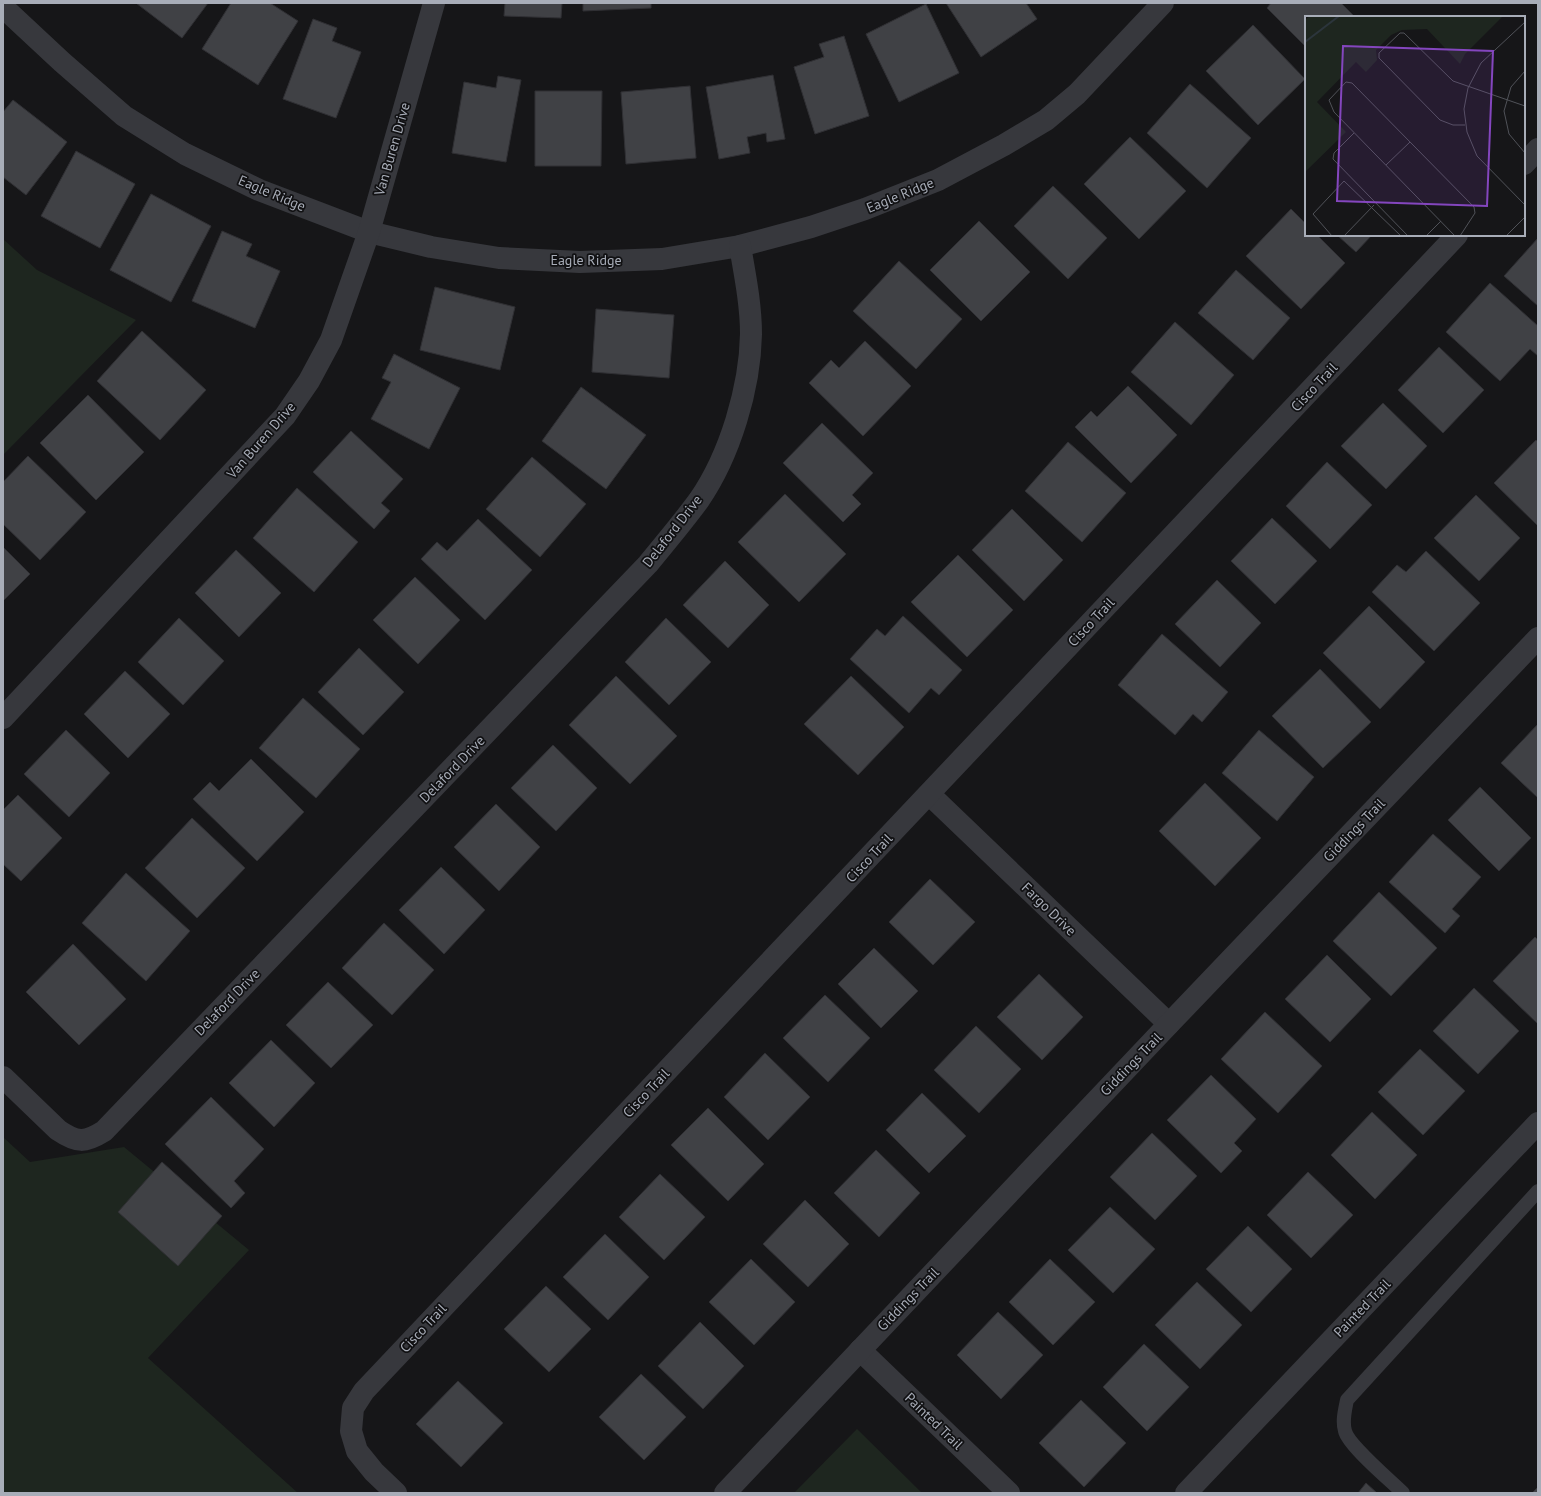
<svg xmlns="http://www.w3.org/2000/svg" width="1541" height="1496" font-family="'PT Sans',sans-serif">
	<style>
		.green { fill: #1e261f }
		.building { fill: #404145; stroke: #303034 }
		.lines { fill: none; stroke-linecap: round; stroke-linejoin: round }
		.lane { stroke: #37383d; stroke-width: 14 }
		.street { stroke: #37383d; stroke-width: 22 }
		.labels { text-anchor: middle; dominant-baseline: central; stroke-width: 3.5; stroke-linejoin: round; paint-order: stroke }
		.street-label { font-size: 14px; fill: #a8adb8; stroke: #111113 }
		.inset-river { fill: none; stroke: #2c353c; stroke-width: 2 }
		.inset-road { fill: none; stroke: #505258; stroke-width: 1 }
		.view { fill: #8446be; fill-opacity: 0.15; stroke: #8446be; stroke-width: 2 }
		.inset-edge { fill: none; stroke: #a8adb8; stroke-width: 2 }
	</style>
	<rect width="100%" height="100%" fill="#161618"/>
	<!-- green -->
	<g class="green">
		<polygon points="3,239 37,270 136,320 3,455"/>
		<polygon points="3,1137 30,1162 124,1147 249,1250 148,1358 298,1493 3,1493"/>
		<polygon points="857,1429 922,1493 794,1493"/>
	</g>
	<!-- building -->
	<g class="building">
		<polygon points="136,3 208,3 182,38"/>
		<polygon points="231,3 270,3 298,21 258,85 202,49"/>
		<polygon points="505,3 562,3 561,18 504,16"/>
		<polygon points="583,3 651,3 651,8 583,11"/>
		<polygon points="946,3 1026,3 1037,19 981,57"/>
		<polygon points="1271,3 1341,3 1355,17 1306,17 1306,47 1267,8"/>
		<polygon points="926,4 959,73 899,102 866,34"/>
		<polygon points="313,19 337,28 332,41 361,52 336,118 283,99"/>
		<polygon points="1253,25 1305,79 1258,125 1206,71"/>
		<polygon points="844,36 869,116 815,134 794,67 824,57 819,44"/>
		<polygon points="773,75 785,139 767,142 766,133 747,137 750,153 719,159 706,87"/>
		<polygon points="498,76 521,80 506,162 452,153 464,82 496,88"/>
		<polygon points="1190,84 1251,138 1207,188 1147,133"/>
		<polygon points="690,86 696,158 626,164 621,92"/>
		<polygon points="535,91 602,91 601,166 535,166"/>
		<polygon points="13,100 67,142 26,195 3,177 3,112"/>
		<polygon points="1130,137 1186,191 1139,239 1084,184"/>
		<polygon points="76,151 135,184 100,248 41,216"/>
		<polygon points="1053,186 1107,238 1068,279 1014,226"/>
		<polygon points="151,194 211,226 171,302 110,270"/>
		<polygon points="1291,209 1306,224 1306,235 1317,235 1345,263 1301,309 1246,256"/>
		<polygon points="979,221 1030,272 981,321 930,270"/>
		<polygon points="222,231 252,244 246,256 280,271 255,328 192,301"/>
		<polygon points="1337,235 1372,235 1356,252"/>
		<polygon points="1538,238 1538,306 1504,276"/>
		<polygon points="899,261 962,319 916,369 853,311"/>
		<polygon points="1236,270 1290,318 1253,360 1198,313"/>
		<polygon points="1490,283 1538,326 1538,356 1530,349 1500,381 1446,332"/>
		<polygon points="435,287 515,307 500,370 420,350"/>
		<polygon points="596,309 674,315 669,378 592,372"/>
		<polygon points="1175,322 1234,375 1191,425 1131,372"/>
		<polygon points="142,331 206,390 160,440 97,381"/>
		<polygon points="865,341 911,386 863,436 809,383 831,360 839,368"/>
		<polygon points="1439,347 1484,390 1443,433 1398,390"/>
		<polygon points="394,354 460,388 429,449 371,419 391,382 382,378"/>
		<polygon points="1128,386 1177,435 1131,483 1075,427 1091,411 1097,417"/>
		<polygon points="581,387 646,435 606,489 542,441"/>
		<polygon points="88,395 144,452 96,500 40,443"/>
		<polygon points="1383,403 1427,446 1386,489 1341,446"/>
		<polygon points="822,423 873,473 852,495 861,504 843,522 783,463"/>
		<polygon points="351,431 403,479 381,503 390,511 374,529 313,472"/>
		<polygon points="1536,440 1538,442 1538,526 1494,483"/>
		<polygon points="1068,442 1126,493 1082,542 1025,491"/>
		<polygon points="28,456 86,512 40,560 3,524 3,482"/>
		<polygon points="532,457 586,504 540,557 486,509"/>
		<polygon points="1327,462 1372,505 1330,549 1286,506"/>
		<polygon points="297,488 358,542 314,592 253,538"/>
		<polygon points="785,494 846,554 799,602 738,542"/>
		<polygon points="1476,495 1520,538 1479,581 1434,538"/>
		<polygon points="1012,509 1063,560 1024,601 972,550"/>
		<polygon points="1272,518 1317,561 1275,604 1231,561"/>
		<polygon points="478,519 532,570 485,620 421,559 437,542 447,551"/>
		<polygon points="3,547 30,574 3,601"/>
		<polygon points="236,550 281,593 239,637 195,593"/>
		<polygon points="1426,551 1480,603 1434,651 1372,592 1397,565 1406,572"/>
		<polygon points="958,555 1013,610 967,657 911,602"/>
		<polygon points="725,561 769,605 728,648 683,605"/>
		<polygon points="415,577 460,620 418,664 373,620"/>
		<polygon points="1217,580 1261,623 1220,667 1175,624"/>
		<polygon points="1369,606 1425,662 1380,709 1323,653"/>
		<polygon points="903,616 962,670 939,695 931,688 909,713 850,659 877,629 885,636"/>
		<polygon points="179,618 224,661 183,705 138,662"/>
		<polygon points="666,618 711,662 669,705 625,662"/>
		<polygon points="1162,634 1228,692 1202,722 1193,714 1175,735 1118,685"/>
		<polygon points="359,648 404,692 363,735 318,692"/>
		<polygon points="1320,669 1371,722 1323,768 1272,716"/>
		<polygon points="125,671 170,714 128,758 84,714"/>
		<polygon points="616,676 677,736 630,784 569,725"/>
		<polygon points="851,676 904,727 858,775 804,724"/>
		<polygon points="303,698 360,749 316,798 259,748"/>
		<polygon points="1538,724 1538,798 1501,763"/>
		<polygon points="66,730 110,773 69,817 24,774"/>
		<polygon points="1259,730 1314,777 1277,821 1222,773"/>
		<polygon points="553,745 597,788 556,831 511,788"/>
		<polygon points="251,759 304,812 257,861 193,799 210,782 219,791"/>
		<polygon points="1205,783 1261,838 1215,886 1159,831"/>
		<polygon points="1480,787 1531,838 1499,871 1448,820"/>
		<polygon points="18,795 62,838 21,881 3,864 3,810"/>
		<polygon points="496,804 540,847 499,891 454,847"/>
		<polygon points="192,818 245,868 197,918 145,868"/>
		<polygon points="1433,834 1481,877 1452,909 1460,916 1445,933 1389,882"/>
		<polygon points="441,867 485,910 444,954 399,910"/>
		<polygon points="126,873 190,931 146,981 82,923"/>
		<polygon points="930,879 975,922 933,965 889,922"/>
		<polygon points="1379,892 1437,948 1391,996 1333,941"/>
		<polygon points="384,923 434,970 392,1015 342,968"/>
		<polygon points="1535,937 1538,940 1538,1024 1493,981"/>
		<polygon points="73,944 126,999 79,1045 26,992"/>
		<polygon points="874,948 918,991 881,1028 838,984"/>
		<polygon points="1327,955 1371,999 1330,1042 1285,999"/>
		<polygon points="1039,974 1083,1017 1042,1060 997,1017"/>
		<polygon points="328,982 373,1025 331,1068 286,1025"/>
		<polygon points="1474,988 1519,1031 1478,1074 1433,1031"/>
		<polygon points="825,995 870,1038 828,1082 783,1038"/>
		<polygon points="1265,1012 1322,1066 1278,1113 1221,1059"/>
		<polygon points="976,1026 1021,1069 979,1113 934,1070"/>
		<polygon points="271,1040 315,1083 274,1127 229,1083"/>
		<polygon points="1420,1049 1465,1091 1423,1135 1378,1092"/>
		<polygon points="765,1053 810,1097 768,1140 724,1097"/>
		<polygon points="1211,1075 1256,1119 1234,1143 1242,1151 1221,1173 1167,1120"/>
		<polygon points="922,1093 966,1136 929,1173 886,1130"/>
		<polygon points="211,1097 264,1149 234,1181 245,1193 231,1208 165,1144"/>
		<polygon points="708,1108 764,1164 728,1201 671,1145"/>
		<polygon points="1372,1112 1417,1155 1375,1199 1331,1155"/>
		<polygon points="1152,1133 1197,1176 1155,1220 1110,1177"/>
		<polygon points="876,1150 920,1193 879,1237 834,1193"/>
		<polygon points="162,1162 222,1216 178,1266 118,1212"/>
		<polygon points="1308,1172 1353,1215 1311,1258 1267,1215"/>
		<polygon points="660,1174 705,1217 664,1260 619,1217"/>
		<polygon points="805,1200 849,1244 808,1287 763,1244"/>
		<polygon points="1110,1207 1155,1249 1113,1293 1068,1250"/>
		<polygon points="1248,1226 1292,1269 1251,1312 1206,1269"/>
		<polygon points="605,1234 649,1277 608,1320 563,1277"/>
		<polygon points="751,1259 795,1302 754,1345 709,1302"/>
		<polygon points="1050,1259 1095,1302 1053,1345 1009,1302"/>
		<polygon points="1197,1282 1242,1325 1200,1369 1155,1325"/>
		<polygon points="546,1286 591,1329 549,1372 504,1329"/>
		<polygon points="998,1312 1043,1355 1001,1399 957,1355"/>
		<polygon points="700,1322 744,1366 703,1409 658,1366"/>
		<polygon points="1144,1344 1189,1387 1147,1431 1103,1387"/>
		<polygon points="641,1374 686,1417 644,1460 599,1417"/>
		<polygon points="458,1381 503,1423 461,1467 416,1424"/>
		<polygon points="1081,1400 1126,1443 1084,1487 1039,1443"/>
		<polygon points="1366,1483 1377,1493 1358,1493"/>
		<polygon points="1538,1487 1538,1493 1532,1493"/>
	</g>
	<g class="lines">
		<!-- lane -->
		<path class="lane" d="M1403 1493C1391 1481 1348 1445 1345 1431 1342 1421 1345 1410 1347 1400L1538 1191"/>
		<!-- street -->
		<g class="street">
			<polyline points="3,7 62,62 124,116 185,154 259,190 369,232 431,247 499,258 580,262 662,259 740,246 811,227 865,209 938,180 1004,145 1046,120 1077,94 1163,3"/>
			<polyline points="1524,164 1538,149"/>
			<polyline points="3,718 285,416 309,381 331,340 369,232 434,3"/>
			<polyline points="929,794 1169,1024"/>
			<path d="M3 1077 58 1130C77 1143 85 1143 104 1131L648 564C665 543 683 522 699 500 730 455 750 388 751 334 751 305 745 275 740 246"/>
			<polyline points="860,1350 1009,1493"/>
			<polyline points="396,1493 374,1472 357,1451 351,1431 353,1408 364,1391 1457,235"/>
			<polyline points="725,1493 1169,1024 1538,638"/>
			<polyline points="1186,1493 1538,1123"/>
		</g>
	</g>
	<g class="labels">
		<!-- street labels -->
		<g class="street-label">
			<text transform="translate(392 149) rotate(-74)">Van Buren Drive</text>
			<text transform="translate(272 193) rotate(23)">Eagle Ridge</text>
			<text transform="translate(900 195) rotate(-22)">Eagle Ridge</text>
			<text x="586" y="260">Eagle Ridge</text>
			<text transform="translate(1314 387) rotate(-47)">Cisco Trail</text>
			<text transform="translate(261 440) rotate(-49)">Van Buren Drive</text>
			<text transform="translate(672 531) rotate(-52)">Delaford Drive</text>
			<text transform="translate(1091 622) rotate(-47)">Cisco Trail</text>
			<text transform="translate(452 769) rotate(-46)">Delaford Drive</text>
			<text transform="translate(1354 830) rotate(-46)">Giddings Trail</text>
			<text transform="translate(869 858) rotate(-47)">Cisco Trail</text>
			<text transform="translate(1049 909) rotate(44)">Fargo Drive</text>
			<text transform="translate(227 1002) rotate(-46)">Delaford Drive</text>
			<text transform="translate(1131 1064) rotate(-46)">Giddings Trail</text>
			<text transform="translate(646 1093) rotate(-47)">Cisco Trail</text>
			<text transform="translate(908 1299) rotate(-46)">Giddings Trail</text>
			<text transform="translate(1362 1308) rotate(-46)">Painted Trail</text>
			<text transform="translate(423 1328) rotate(-47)">Cisco Trail</text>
			<text transform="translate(934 1421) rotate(44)">Painted Trail</text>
		</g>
	</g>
	<!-- overview -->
	<g transform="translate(1305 16)">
		<rect width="220" height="220" fill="#161618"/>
		<path d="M5 0H198L160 38 155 48 122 13 97 14 86 19 71 34 72 44 61 56 51 46 12 86 41 116 0 156V4Z" fill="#1e261f"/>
		<path class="inset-river" d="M0 26 34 0"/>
		<path class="inset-road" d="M220 6 176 47 163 72 159 93 162 116 172 140 220 189M220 55 206 71 199 95 204 118 220 137M160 109H148L135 104 74 42V37L95 17H99L148 65 220 90M49 117 29 137 28 143 103 220M81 149 105 126M27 220 8 198 39 165 96 220M39 220 69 189M121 220 136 205M150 220 29 96 24 84 41 66 47 67 169 191 170 197 155 220M201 220 220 201"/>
		<path class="view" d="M38 30 188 35 182 190 32 185Z"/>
		<rect width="220" height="220" class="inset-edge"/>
	</g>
	<!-- border -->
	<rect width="1541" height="1496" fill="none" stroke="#a8adb8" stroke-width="8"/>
</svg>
